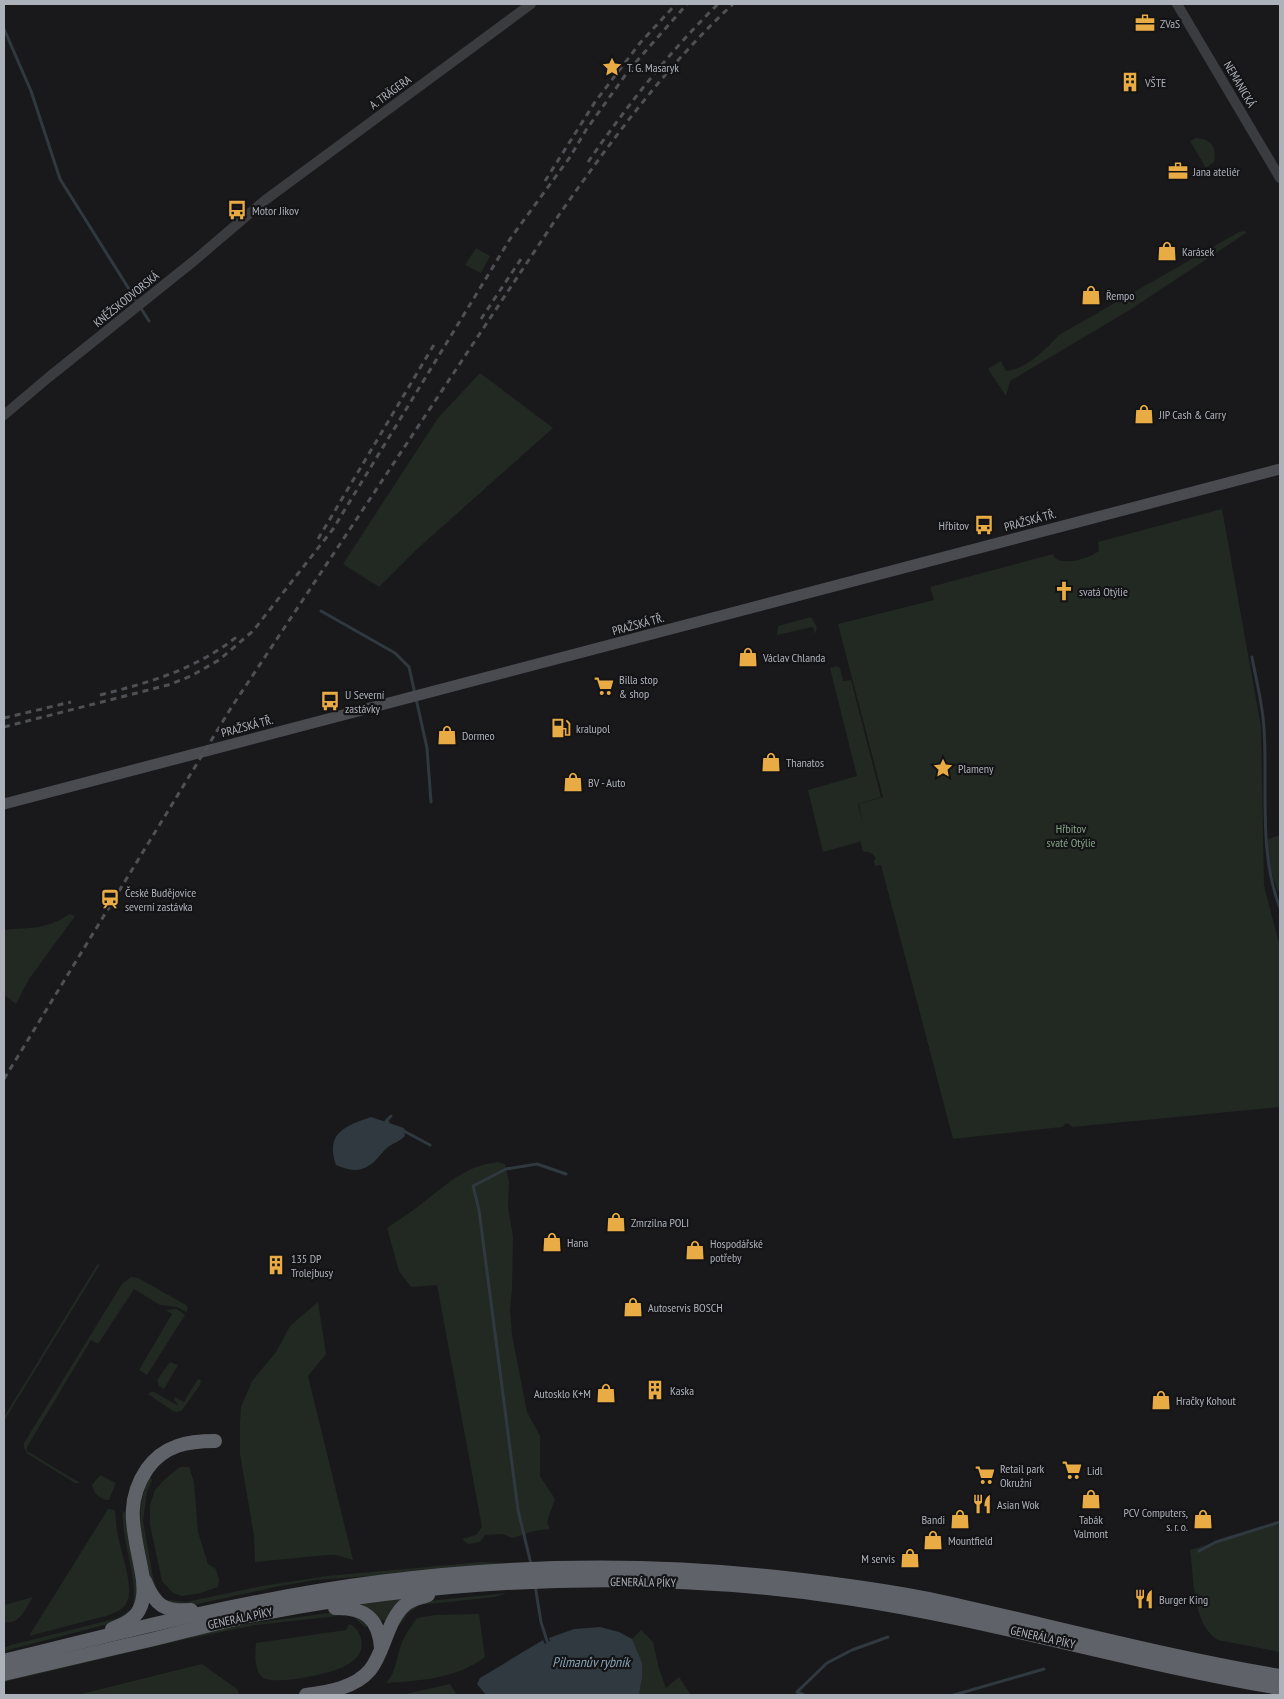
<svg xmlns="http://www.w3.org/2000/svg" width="1284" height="1699" font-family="'PT Sans Narrow',sans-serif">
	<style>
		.green { fill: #212922 }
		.water { fill: #30393f }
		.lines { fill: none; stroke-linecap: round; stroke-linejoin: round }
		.stream { stroke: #30393f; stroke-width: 3 }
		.tertiary { stroke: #3b3c40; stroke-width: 10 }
		.secondary { stroke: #494b50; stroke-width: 11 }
		.trunk { stroke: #5f6268; stroke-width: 14 }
		.rail { stroke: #4e5055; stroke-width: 3; stroke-dasharray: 6 5; stroke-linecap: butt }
		.labels { text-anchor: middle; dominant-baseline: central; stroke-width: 4.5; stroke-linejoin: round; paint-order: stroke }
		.poi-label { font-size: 12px; fill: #adb1ba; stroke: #141416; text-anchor: start }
		.street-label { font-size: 12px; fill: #adb1ba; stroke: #141416 }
		.park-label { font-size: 12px; fill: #85a485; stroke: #141416 }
		.water-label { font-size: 14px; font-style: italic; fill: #86a0b3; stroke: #141416 }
	</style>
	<rect width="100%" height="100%" fill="#19191b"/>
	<!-- green -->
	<g class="green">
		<path d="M1196 138C1211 139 1217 147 1214 162L1206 168 1190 141Z"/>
		<path d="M1245 231 1246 233 1128 311 1010 381 1006 396 988 369 1001 361 1006 371C1025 370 1047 348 1059 335L1239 232Z"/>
		<polygon points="476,248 490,256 481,273 465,265"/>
		<polygon points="480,373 553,428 416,550 379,587 343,564 438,418"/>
		<path d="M1222 509 1261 727 1264 886 1280 947V1107L1073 1127 1067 1123 1062 1127 953 1139 881 865 875 866 874 860 876 859C873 853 869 851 863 852L860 840 859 842 823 852 808 790 857 776 830 668 837 666 840 668 843 681 851 680 881 797 858 804 863 824 859 804 883 797 838 624 934 600 930 587 1053 554 1055 558C1065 566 1090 558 1099 551L1098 542Z"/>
		<polygon points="811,617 817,627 815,634 813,627 777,635 778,626"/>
		<path d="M1280 835V896C1272 877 1266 859 1268 839Z"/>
		<path d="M70 914 75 916 29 979 16 1004 4 995V930C32 927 45 930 70 914Z"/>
		<path d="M498 1162 505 1164 509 1182 508 1207 513 1237 512 1288 510 1310 512 1335 527 1412 540 1436V1476L555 1499 547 1522 550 1529 534 1531 513 1538 502 1534 485 1535 480 1542 468 1544 462 1539 476 1535 482 1527 437 1285 411 1287 399 1271 387 1228C400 1219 413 1211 425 1201 450 1182 465 1166 498 1162Z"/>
		<polygon points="99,1264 99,1266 4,1421 4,1417 97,1265"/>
		<polygon points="131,1277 138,1278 186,1305 188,1308 186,1312 177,1307 160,1305 134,1289 98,1344 91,1340 27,1447 27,1451 80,1483 75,1483 28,1454 24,1448 24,1443 122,1284"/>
		<polygon points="318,1302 326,1354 308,1376 353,1560 336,1555 327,1555 255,1562 254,1536 240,1454 240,1421 241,1407 252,1381 276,1352 290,1326"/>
		<polygon points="177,1309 185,1315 147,1375 139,1370 172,1314 166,1310"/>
		<polygon points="170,1362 178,1365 164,1389 159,1386 157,1380"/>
		<polygon points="198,1379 201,1380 200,1385 182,1410 177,1412 173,1411 148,1394 151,1392 154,1392 177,1405 178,1404 174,1400 175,1397 184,1402"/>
		<polygon points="180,1467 189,1467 194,1482 198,1532 208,1564 216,1569 219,1580 218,1587 201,1593 182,1596 173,1593 162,1581 150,1525 150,1505 155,1490 165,1479"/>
		<path d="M100 1475 116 1483 109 1500H107C99 1498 94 1494 92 1485Z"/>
		<path d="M150 1477 152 1480 147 1492 143 1521 153 1577 157 1589 164 1598 163 1600C145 1583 138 1532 141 1507 142 1496 145 1487 150 1477Z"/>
		<path d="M108 1509 115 1510C116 1517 116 1524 117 1530 119 1549 136 1588 126 1604 122 1611 113 1613 106 1616L29 1636Z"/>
		<path d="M123 1511 126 1514 138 1589 135 1608 133 1606C138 1574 121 1543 123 1511Z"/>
		<path d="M1280 1522V1652L1218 1640C1192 1624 1194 1578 1190 1550Z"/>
		<polygon points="482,1562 507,1563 412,1573 316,1580 275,1587 189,1606 167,1603 169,1600 186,1602 262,1586 327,1576"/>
		<polygon points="507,1593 495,1597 420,1605 408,1613 400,1625 397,1624 401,1616 419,1602"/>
		<path d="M33 1597C25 1609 20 1625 4 1622V1605Z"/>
		<polygon points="403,1597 389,1614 387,1621 378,1620 364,1606 359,1603"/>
		<polygon points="129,1611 132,1612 120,1621 4,1651 4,1648 11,1645 118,1618"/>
		<polygon points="343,1611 359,1616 369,1626 365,1627 354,1617 346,1615 256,1625 182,1640 4,1682 4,1680 224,1627"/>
		<path d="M479 1614 485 1657C458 1678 419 1681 386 1683 397 1671 396 1657 402 1642 406 1634 411 1626 417 1618L435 1615Z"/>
		<path d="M349 1624C362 1629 367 1649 355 1659 352 1662 347 1665 343 1667 330 1674 269 1687 261 1676 254 1668 255 1653 256 1643L346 1630Z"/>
		<polygon points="641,1630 653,1642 659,1669 666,1688 679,1677 691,1695 639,1695 642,1678 632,1639"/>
		<polygon points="202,1664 237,1689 240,1695 77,1695"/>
		<polygon points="450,1684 457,1695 400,1695 401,1695"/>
	</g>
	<!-- water -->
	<g class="water">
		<path d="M371 1117 404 1128 405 1136C400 1141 394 1143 388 1147 383 1151 379 1157 374 1162 361 1173 350 1171 336 1165 325 1133 345 1126 371 1117Z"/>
		<polygon points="600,1627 619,1632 632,1639 642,1663 642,1678 639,1695 486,1695 477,1684 480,1678 543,1640 545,1644 550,1641 549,1638 574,1629"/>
	</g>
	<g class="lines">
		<!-- stream -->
		<g class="stream">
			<polyline points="4,29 31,91 60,179 149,321"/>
			<polyline points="321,611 395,653 409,667 427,748 431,802"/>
			<path d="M1252 657C1256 680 1263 705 1264 729 1268 787 1258 852 1280 908"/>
			<polyline points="388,1122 386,1121 391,1116"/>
			<polyline points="402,1130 430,1145"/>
			<polyline points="1199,1551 1216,1542 1280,1522"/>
			<polyline points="531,1564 518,1510 479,1210 473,1186 506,1169 537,1164 566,1174"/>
			<polyline points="535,1585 541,1622 549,1647"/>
			<polyline points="804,1695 797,1692 827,1663 852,1650 888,1637"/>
			<polyline points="954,1695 1044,1669"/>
		</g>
		<!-- tertiary -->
		<g class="tertiary">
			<polyline points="1177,4 1280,178"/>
			<polyline points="4,415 49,377 195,260 264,201 531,4"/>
		</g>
		<!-- secondary -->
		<polyline class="secondary" points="4,804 1280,469"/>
		<!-- trunk -->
		<g class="trunk">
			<path d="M145 1581C155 1606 165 1612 191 1610"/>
			<path d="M335 1608C364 1607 379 1618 381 1648"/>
			<path d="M112 1629C122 1625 134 1620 139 1610 146 1597 144 1582 141 1568 134 1531 124 1503 147 1469 164 1445 188 1441 215 1441"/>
			<path d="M4 1661C128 1630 253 1598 379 1582 509 1565 646 1563 776 1577 831 1583 888 1590 943 1602 1056 1627 1167 1657 1280 1676"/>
			<path d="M4 1674C52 1663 101 1651 150 1640 188 1631 225 1620 264 1613 455 1577 654 1569 847 1598 993 1620 1135 1664 1280 1688"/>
			<path d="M306 1695C328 1692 355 1688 370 1670 386 1651 388 1610 413 1600 417 1598 423 1597 428 1595"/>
		</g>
		<!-- rail -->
		<g class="rail">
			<path d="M588 162C627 106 669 52 718 4"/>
			<polyline points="545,181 595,102 640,43 676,4"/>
			<polyline points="481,319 521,259"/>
			<polyline points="318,539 435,343"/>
			<path d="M100 695C151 682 197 669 239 635"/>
			<polyline points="4,718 71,702"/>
			<polyline points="4,727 168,685 191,676 219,660 253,631 333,529 510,239 570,157 586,130 629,70 687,4"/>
			<path d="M4 1079 231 708 554 222C608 145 664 68 733 4"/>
		</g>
	</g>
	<!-- icons -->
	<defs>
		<symbol id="office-bare" viewBox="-9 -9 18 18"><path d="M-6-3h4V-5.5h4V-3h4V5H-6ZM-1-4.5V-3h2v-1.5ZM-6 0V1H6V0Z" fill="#e9ab44" stroke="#141416" stroke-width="2.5" paint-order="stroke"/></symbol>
		<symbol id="sight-bare" viewBox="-9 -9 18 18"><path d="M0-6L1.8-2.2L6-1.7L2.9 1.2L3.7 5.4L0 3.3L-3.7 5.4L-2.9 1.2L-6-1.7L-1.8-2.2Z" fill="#e9ab44" stroke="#141416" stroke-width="2.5" paint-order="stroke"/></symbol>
		<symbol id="building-bare" viewBox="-9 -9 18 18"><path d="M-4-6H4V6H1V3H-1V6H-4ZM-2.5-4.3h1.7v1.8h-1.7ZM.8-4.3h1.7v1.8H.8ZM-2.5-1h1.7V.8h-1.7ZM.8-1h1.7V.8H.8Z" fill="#e9ab44" stroke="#141416" stroke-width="2.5" paint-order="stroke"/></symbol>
		<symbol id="bus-bare" viewBox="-9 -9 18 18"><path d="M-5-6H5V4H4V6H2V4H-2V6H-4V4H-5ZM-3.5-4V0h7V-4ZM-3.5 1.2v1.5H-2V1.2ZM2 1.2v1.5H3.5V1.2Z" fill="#e9ab44" stroke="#141416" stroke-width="2.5" paint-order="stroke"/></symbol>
		<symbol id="shop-bare" viewBox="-9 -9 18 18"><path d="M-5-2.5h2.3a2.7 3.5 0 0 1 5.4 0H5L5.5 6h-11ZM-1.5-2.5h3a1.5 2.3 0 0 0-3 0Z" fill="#e9ab44" stroke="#141416" stroke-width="2.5" paint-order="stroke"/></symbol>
		<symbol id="church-bare" viewBox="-9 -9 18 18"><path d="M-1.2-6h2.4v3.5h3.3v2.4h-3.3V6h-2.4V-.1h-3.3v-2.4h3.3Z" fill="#e9ab44" stroke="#141416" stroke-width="2.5" paint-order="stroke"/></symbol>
		<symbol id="supermarket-bare" viewBox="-9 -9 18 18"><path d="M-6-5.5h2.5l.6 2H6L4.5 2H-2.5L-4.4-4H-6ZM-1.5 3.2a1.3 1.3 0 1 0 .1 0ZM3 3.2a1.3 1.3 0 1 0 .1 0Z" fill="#e9ab44" stroke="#141416" stroke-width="2.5" paint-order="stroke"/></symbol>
		<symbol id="fuel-bare" viewBox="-9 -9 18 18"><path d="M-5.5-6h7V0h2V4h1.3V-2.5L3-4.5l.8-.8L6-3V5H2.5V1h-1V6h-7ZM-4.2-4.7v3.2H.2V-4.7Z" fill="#e9ab44" stroke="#141416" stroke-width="2.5" paint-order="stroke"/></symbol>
		<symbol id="station-bare" viewBox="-9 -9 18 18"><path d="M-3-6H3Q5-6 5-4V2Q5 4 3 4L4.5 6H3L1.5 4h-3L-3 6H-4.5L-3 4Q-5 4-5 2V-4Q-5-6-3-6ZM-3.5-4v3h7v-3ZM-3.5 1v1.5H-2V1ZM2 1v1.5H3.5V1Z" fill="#e9ab44" stroke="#141416" stroke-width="2.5" paint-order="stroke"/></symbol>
		<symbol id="restaurant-bare" viewBox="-9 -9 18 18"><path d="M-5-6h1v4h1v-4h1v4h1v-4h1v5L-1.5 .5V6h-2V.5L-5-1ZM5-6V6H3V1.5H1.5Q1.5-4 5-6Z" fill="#e9ab44" stroke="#141416" stroke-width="2.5" paint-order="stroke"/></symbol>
	</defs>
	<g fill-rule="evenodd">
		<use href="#office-bare" x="1131" y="9" width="28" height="28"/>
		<use href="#sight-bare" x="598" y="53" width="28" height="28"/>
		<use href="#building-bare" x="1116" y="68" width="28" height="28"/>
		<use href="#office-bare" x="1164" y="157" width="28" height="28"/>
		<use href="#bus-bare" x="223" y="196" width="28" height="28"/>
		<use href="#shop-bare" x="1153" y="237" width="28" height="28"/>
		<use href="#shop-bare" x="1077" y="281" width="28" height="28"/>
		<use href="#shop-bare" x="1130" y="400" width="28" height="28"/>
		<use href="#bus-bare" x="970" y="511" width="28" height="28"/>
		<use href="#church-bare" x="1050" y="577" width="28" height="28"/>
		<use href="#shop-bare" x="734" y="643" width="28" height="28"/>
		<use href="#supermarket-bare" x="590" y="672" width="28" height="28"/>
		<use href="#bus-bare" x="316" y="687" width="28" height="28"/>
		<use href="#fuel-bare" x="547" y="714" width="28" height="28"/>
		<use href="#shop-bare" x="433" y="721" width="28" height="28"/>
		<use href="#shop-bare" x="757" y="748" width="28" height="28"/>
		<use href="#sight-bare" x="929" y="754" width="28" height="28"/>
		<use href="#shop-bare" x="559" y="768" width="28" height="28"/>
		<use href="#station-bare" x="96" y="885" width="28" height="28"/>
		<use href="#shop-bare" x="602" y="1208" width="28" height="28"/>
		<use href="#shop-bare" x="538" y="1228" width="28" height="28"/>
		<use href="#shop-bare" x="681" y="1236" width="28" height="28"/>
		<use href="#building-bare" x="262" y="1251" width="28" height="28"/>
		<use href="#shop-bare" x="619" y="1293" width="28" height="28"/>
		<use href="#building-bare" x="641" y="1376" width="28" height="28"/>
		<use href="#shop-bare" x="592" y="1379" width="28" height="28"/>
		<use href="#shop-bare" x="1147" y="1386" width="28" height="28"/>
		<use href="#supermarket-bare" x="1058" y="1456" width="28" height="28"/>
		<use href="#supermarket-bare" x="971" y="1461" width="28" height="28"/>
		<use href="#shop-bare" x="1077" y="1485" width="28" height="28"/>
		<use href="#restaurant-bare" x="968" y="1490" width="28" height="28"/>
		<use href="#shop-bare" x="946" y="1505" width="28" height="28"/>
		<use href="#shop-bare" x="1189" y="1505" width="28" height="28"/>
		<use href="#shop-bare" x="919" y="1526" width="28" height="28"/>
		<use href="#shop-bare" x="896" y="1544" width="28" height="28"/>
		<use href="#restaurant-bare" x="1130" y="1585" width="28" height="28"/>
	</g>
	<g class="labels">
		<!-- poi labels -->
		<g class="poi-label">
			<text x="1160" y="23">ZVaS</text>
			<text x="627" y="67">T. G. Masaryk</text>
			<text x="1145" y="82">VŠTE</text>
			<text x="1193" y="171">Jana ateliér</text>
			<text x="252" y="210">Motor Jikov</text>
			<text x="1182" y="251">Karásek</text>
			<text x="1106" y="295">Řempo</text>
			<text x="1159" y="414">JIP Cash &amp; Carry</text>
			<text x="969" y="525" text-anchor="end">Hřbitov</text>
			<text x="1079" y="591">svatá Otýlie</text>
			<text x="763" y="657">Václav Chlanda</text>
			<text x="619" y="679">Billa stop<tspan x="619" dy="14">&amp; shop</tspan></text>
			<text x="345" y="694">U Severní<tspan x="345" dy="14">zastávky</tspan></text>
			<text x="576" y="728">kralupol</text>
			<text x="462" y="735">Dormeo</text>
			<text x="786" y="762">Thanatos</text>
			<text x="958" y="768">Plameny</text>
			<text x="588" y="782">BV - Auto</text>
			<text x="125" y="892">České Budějovice<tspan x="125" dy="14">severní zastávka</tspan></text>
			<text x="631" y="1222">Zmrzilna POLI</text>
			<text x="567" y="1242">Hana</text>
			<text x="710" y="1243">Hospodářské<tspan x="710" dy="14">potřeby</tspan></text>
			<text x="291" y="1258">135 DP<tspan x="291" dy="14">Trolejbusy</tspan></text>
			<text x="648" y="1307">Autoservis BOSCH</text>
			<text x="670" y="1390">Kaska</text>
			<text x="591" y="1393" text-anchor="end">Autosklo K+M</text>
			<text x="1176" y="1400">Hračky Kohout</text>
			<text x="1000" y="1468">Retail park<tspan x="1000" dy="14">Okružní</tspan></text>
			<text x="1087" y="1470">Lidl</text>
			<text x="997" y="1504">Asian Wok</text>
			<text x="1188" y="1512" text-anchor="end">PCV Computers,<tspan x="1188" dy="14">s. r. o.</tspan></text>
			<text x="945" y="1519" text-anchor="end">Bandi</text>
			<text x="1091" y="1519" text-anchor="middle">Tabák<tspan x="1091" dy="14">Valmont</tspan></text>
			<text x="948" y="1540">Mountfield</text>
			<text x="895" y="1558" text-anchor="end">M servis</text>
			<text x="1159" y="1599">Burger King</text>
		</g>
		<!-- street labels -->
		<g class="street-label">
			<text transform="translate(1240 84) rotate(60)">NEMANICKÁ</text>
			<text transform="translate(390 92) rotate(-36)">A. TRÄGERA</text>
			<text transform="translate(126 299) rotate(-39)">KNĚŽSKODVORSKÁ</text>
			<text transform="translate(1030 520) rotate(-15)">PRAŽSKÁ TŘ.</text>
			<text transform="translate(638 624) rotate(-15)">PRAŽSKÁ TŘ.</text>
			<text transform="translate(247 726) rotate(-15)">PRAŽSKÁ TŘ.</text>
			<text transform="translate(643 1582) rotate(1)">GENERÁLA PÍKY</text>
			<text transform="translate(240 1618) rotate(-12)">GENERÁLA PÍKY</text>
			<text transform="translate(1043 1637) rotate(13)">GENERÁLA PÍKY</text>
		</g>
		<!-- park labels -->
		<g class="park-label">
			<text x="1071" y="828">Hřbitov<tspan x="1071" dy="14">svaté Otýlie</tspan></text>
		</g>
		<!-- water labels -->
		<g class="water-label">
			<text x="591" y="1662">Pilmanův rybník</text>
		</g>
	</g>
	<!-- border -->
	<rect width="1284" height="1699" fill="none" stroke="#adb1ba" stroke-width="10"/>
</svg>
